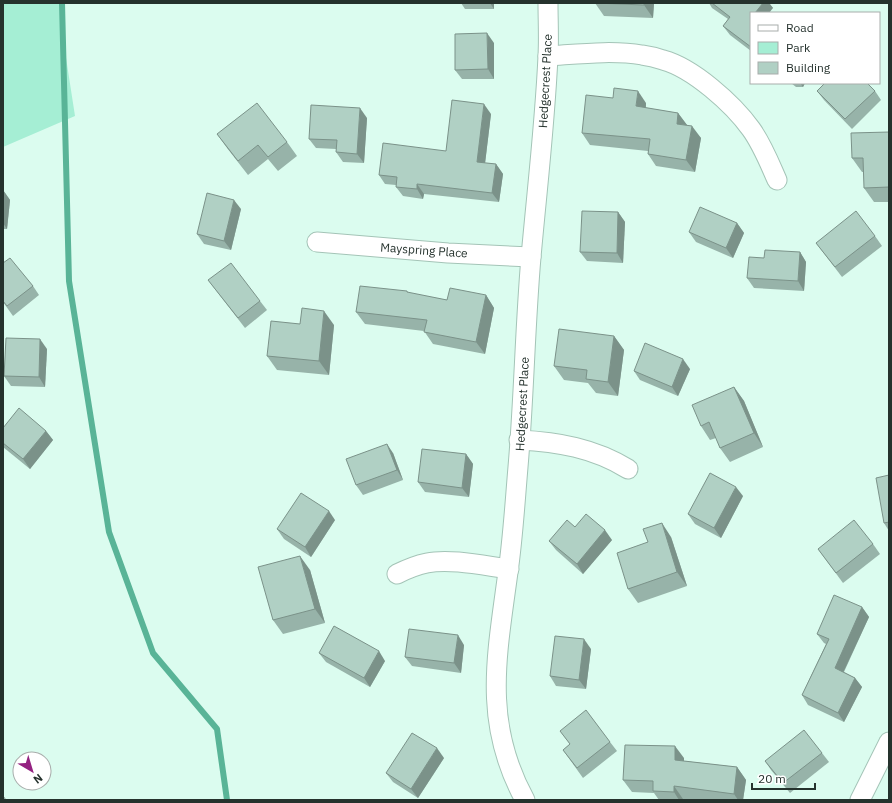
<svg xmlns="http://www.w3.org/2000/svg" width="892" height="803" font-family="'IBM Plex Sans',sans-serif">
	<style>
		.green { fill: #a5eed4 }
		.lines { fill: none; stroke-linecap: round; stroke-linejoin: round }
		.stream { stroke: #59b497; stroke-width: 6 }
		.street-casing { stroke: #a4c4b7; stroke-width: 21 }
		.street { stroke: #fff; stroke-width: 19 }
		.wall { fill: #97b3a9 }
		.shaded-wall { fill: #7b9289 }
		.building { fill: #b0d0c4; stroke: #7b9289 }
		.labels { text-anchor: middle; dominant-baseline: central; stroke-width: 3; stroke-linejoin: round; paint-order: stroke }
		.street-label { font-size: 12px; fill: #25322d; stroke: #fff }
	</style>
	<rect width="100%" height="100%" fill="#dbfcef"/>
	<!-- green -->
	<polygon class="green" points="3,3 60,3 62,32 75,116 3,147"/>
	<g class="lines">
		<!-- stream -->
		<polyline class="stream" points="62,3 69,281 109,532 153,653 217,729 227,800"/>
		<defs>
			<g id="street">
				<path d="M548 56C579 54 612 50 642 55 649 56 657 58 663 60 693 68 733 104 751 129 762 144 769 162 777 180"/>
				<polyline points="317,242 448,253 531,257"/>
				<path d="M519 440C558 442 594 448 628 469"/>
				<path d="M397 574C407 569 417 565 427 563 450 558 486 566 509 569"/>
				<path d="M525 800C482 722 497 655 508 572 513 537 515 502 518 467 524 397 525 327 531 257 537 190 545 123 548 56 549 38 548 20 548 3"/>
				<polyline points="860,800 889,742"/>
			</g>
		</defs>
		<!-- street casing -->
		<use href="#street" class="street-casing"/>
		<!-- street -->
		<use href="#street" class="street"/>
	</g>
	<!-- wall -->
	<g class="wall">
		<polygon points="461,3 494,3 494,9 465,9"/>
		<polygon points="595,3 654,3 653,18 604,16"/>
		<polygon points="709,3 769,3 773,8 751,13 751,51 730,35 723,26 728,19 712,8"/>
		<polygon points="494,43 494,79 462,79 455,70"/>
		<polygon points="791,83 805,83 803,87 796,87"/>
		<polygon points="817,91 875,91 881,100 852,129 824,100"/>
		<polygon points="646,103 646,108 678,113 687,125 701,138 695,172 656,166 648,154 648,151 590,145 582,133"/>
		<polygon points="491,114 485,163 496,164 503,174 499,202 424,194 423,199 403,196 396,187 396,185 385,184 379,175 446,151"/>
		<polygon points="367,118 364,163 343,162 336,152 336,149 316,148 309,139"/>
		<polygon points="889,132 889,202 874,202 864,188 864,172 862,172 852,158"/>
		<polygon points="217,134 287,142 297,156 278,171 268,159 248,175 227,148"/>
		<polygon points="3,190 10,200 7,229 3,229"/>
		<polygon points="241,209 231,250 204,244 197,234"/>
		<polygon points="618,212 625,222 623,263 587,261 580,252"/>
		<polygon points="737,223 744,233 733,258 696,242 689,232"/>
		<polygon points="875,236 882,246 842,277 816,243"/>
		<polygon points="800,252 806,262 804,291 754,288 747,278 764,258"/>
		<polygon points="3,263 33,286 39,295 13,316 3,302"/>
		<polygon points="208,280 260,301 267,310 245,328"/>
		<polygon points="407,291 408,293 447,300 486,295 494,308 485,354 433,344 424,331 365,324 356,312"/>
		<polygon points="300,324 334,325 329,375 277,370 267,356"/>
		<polygon points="614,336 624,350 618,396 596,393 588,383 564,380 554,366"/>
		<polygon points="47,349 45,387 11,386 4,376"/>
		<polygon points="690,369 678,396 640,380 634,371"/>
		<polygon points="734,387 744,401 763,447 730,462 720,448 716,438 710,440 701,426"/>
		<polygon points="3,428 46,431 53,440 30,469 3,447"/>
		<polygon points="393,453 403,480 363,495 356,485"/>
		<polygon points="466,454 473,464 469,497 425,492 418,482"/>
		<polygon points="889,475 889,531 884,523"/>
		<polygon points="743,496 721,538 695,524 688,514"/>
		<polygon points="335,520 311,557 284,539 277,529"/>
		<polygon points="575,527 612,540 583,574 556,550 549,541"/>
		<polygon points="671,537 687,586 638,603 628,589 648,542"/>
		<polygon points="873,544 880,554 843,583 818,549"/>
		<polygon points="310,570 325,623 283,634 273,620"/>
		<polygon points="862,607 869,617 844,672 855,678 862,687 844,722 808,705 802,695 826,644 824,643 817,634"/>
		<polygon points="464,645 461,673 412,666 405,657"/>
		<polygon points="591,649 586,689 556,686 550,676"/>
		<polygon points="319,653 385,661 370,687 326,662"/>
		<polygon points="560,731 610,742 617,751 583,778 563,750 570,744"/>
		<polygon points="822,753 829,762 790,793 771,770 765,761"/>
		<polygon points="444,758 418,798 393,782 386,773"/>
		<polygon points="684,758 684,761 737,767 746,780 743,800 693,800 683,799 683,800 659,800 654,793 632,792 623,780"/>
	</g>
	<!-- shaded-wall -->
	<g class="shaded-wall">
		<polygon points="490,3 494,3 494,9"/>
		<polygon points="644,3 654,3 653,18 644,5"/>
		<polygon points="763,3 769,3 773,8 769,13 755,13"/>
		<polygon points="487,33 494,43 494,79 488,69"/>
		<polygon points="800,83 805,83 803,87"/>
		<polygon points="638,91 646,103 645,118 636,106"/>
		<polygon points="484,104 491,114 484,172 477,162"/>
		<polygon points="360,108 367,118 364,163 357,154"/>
		<polygon points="678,113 687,125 677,124"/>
		<polygon points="692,126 701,138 695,172 686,160"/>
		<polygon points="496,164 503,174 499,202 492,193"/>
		<polygon points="417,184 424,194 423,199 417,189"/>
		<polygon points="3,190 10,200 7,229 3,223"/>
		<polygon points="234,200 241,209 231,250 224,241"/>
		<polygon points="618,212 625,222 623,263 617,253"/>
		<polygon points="737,223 744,233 733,258 726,248"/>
		<polygon points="800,252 806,262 804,291 798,281"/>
		<polygon points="486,295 494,308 485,354 476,342"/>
		<polygon points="324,311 334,325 329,375 319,361"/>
		<polygon points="614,336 624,350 618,396 608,382"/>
		<polygon points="40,339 47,349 45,387 39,377"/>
		<polygon points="683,359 690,369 678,396 672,387"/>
		<polygon points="734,387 744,401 763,447 754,433"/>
		<polygon points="46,431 53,440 30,469 23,459"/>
		<polygon points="387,444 393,453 403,480 397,470"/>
		<polygon points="466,454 473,464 469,497 462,488"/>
		<polygon points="736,487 743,496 721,538 714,528"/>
		<polygon points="329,511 335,520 311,557 305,547"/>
		<polygon points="662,523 671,537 687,586 677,572"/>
		<polygon points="605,530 612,540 583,574 577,564"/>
		<polygon points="300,556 310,570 325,623 315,609"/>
		<polygon points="862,607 869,617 841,677 835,668"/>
		<polygon points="458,635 464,645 461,673 454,663"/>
		<polygon points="584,639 591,649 586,689 579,680"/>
		<polygon points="379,651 385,661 370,687 364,678"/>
		<polygon points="855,678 862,687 844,722 838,713"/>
		<polygon points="675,746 684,758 684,772 675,760"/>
		<polygon points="437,748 444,758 418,798 411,789"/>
		<polygon points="737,767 746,780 743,800 738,800 734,794"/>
		<polygon points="674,786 683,799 683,800 679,800 674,792"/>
	</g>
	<!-- building -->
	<g class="building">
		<polygon points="595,3 644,3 644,5"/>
		<polygon points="712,3 763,3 755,13 751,13 751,47 723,26 730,17"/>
		<polygon points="487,33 488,69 455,70 455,34"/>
		<polygon points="825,83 867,83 875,91 845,119 817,91"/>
		<polygon points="614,88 638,91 636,106 678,113 677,124 692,126 686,160 648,154 650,139 582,133 586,95 613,98"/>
		<polygon points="452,100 484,104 477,162 496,164 492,193 417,184 417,189 396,187 397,177 379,175 383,143 446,151"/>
		<polygon points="257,103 287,142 268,157 258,145 238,161 217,134"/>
		<polygon points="311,105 360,108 357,154 336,152 337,140 309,139"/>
		<polygon points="889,132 889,187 864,188 863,158 852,158 851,133"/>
		<polygon points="207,193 234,200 224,241 197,234"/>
		<polygon points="700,207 737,223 726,248 689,232"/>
		<polygon points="582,211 618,212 617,253 580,252"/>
		<polygon points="856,211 875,236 835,267 816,243"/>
		<polygon points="765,250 800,252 798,281 747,278 749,257 764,258"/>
		<polygon points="10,258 33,286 7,306 3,301 3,263"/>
		<polygon points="231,263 260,301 238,318 208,280"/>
		<polygon points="360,286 407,291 407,292 447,300 450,288 486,295 476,342 424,332 427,320 356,312"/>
		<polygon points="302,308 324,311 319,361 267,356 271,321 300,324"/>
		<polygon points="559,329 614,336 608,382 586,379 587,370 554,366"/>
		<polygon points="6,338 40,339 39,377 4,376"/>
		<polygon points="645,343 683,359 672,387 634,371"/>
		<polygon points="734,387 754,433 720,448 709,422 701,426 692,405"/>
		<polygon points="19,408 46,431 23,459 3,443 3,428"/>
		<polygon points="387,444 397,470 356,485 346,459"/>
		<polygon points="422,449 466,454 462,488 418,482"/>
		<polygon points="710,473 736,487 714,528 688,514"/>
		<polygon points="889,475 889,522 884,523 876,478"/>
		<polygon points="301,493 329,511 305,547 277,529"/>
		<polygon points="586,514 605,530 577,564 549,541 567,520 575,527"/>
		<polygon points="854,520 873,544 836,573 818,549"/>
		<polygon points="662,523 677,572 628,589 617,553 648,542 643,529"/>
		<polygon points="300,556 315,609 273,620 258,567"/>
		<polygon points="834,595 862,607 835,668 855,678 838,713 802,695 829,639 817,634"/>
		<polygon points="334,626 379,651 364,678 319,653"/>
		<polygon points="409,629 458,635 454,663 405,657"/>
		<polygon points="555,636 584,639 579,680 550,676"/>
		<polygon points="586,710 610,742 577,768 563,750 570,744 560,731"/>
		<polygon points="804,730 822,753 783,783 765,761"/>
		<polygon points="412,733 437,748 411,789 386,773"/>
		<polygon points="625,745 675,746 675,760 737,767 734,794 674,786 674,792 653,791 653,781 623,780"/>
		<polygon points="3,796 6,800 3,800"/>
	</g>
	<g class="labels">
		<!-- street labels -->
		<g class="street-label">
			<text transform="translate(545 81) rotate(-87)">Hedgecrest Place</text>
			<text transform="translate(424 250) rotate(4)">Mayspring Place</text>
			<text transform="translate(522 404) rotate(-87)">Hedgecrest Place</text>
		</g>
	</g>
	<!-- border -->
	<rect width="892" height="803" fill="none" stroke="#25322d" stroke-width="8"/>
	<!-- legend -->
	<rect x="750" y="12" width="130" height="72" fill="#ffffff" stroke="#a8adab"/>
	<rect x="758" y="25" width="20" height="6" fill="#ffffff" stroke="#a8adab"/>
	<text x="786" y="32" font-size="12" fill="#25322d">Road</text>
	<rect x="758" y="42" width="20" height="12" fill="#a5eed4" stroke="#a8adab"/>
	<text x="786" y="52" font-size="12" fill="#25322d">Park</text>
	<rect x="758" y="62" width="20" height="12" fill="#b0d0c4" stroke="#a8adab"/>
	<text x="786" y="72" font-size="12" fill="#25322d">Building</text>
	<!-- north arrow -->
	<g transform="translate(32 771) rotate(142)"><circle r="19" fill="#ffffff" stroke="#a8adab"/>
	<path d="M0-3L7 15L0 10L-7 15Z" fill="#942281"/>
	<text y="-6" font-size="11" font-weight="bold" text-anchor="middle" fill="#25322d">N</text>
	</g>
	<!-- scale -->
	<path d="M752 783v6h63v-6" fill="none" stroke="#25322d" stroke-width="2"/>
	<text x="758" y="783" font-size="12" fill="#25322d" stroke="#ffffff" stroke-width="3" paint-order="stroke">20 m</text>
</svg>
